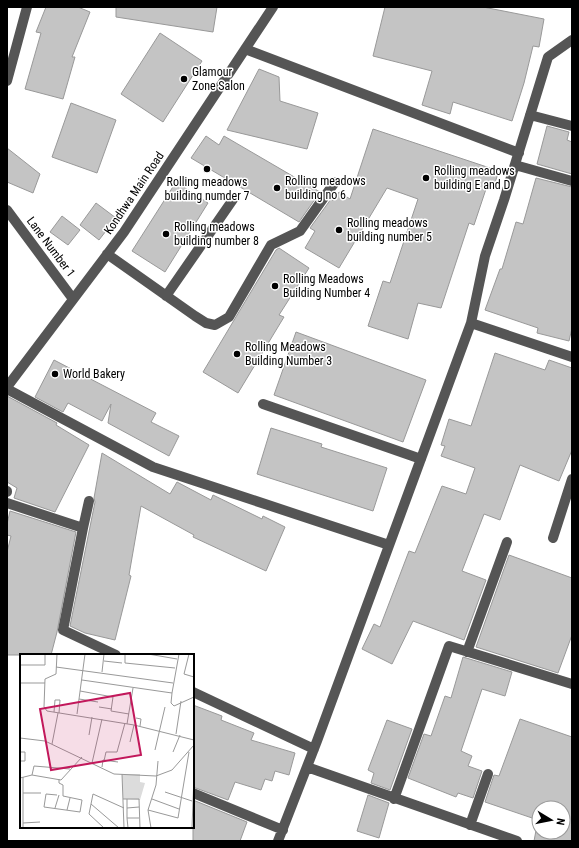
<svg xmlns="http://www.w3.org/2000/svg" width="579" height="848" font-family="'Roboto Condensed',sans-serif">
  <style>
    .building { fill: #c4c4c4; stroke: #999; fill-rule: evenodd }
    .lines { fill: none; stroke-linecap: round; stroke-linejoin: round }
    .minor { stroke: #555; stroke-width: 10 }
    .poi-dot { fill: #000; stroke: #fff; stroke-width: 1.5 }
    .labels { text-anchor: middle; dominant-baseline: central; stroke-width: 3; stroke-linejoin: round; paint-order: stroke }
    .poi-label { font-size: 12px; fill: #000; stroke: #fff; text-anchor: start }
    .street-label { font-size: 12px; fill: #000; stroke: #fff }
    .inset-road { fill: none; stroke: #999; stroke-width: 1 }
    .view { fill: #c2185b; fill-opacity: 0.15; stroke: #c2185b; stroke-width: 2 }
    .inset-edge { fill: none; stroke: #000; stroke-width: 2 }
  </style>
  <rect width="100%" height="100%" fill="#fff"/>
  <path class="building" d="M46,7H78L90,12L72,57H75L63,99L25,89L41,33L36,32Z
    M116,7H217L213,32L116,17Z
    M385,7H483L544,19L539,47L533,46L524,83L512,121L453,102L450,114L422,105L432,71L373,56Z
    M160,33L202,61L163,122L121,94Z
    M259,69L279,77L280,101L318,113L307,149L227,130Z
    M71,103L116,120L97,173L52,157Z
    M547,126L569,132L567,140L572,142V174L537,164Z
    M373,129L499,171L493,188L487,186L474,225L469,223L441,308L418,303L408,339L368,326L383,281L390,283L418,199L387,188L339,268L305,248L315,231L310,228L331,199L333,201L339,192L350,199Z
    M206,136L219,145L224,136L320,192L299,222L191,158Z
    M7,148L40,174L33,193L7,182Z
    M536,178L572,187V328L569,341L537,333L538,328L485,310L500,269H502L516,222L523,224Z
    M176,182L208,203L165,272L132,251Z
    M96,203L116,218L99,240L80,225Z
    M62,216L80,230L68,245L50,232Z
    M279,248L309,268L279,315L284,317L238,393L203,372L276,250Z
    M296,332L426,380L403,442L274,395Z
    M495,353L545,370L549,360L572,368V450L559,481L520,465L500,520L484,514L462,571L486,580L464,640L413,621L392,664L362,649L374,624L380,627L409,551L415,553L442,486L466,494L475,468L441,456L445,446L441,445L449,419L471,426Z
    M54,360L156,413L151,422L179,436L169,456L108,423L111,404L102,421L68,403L63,412L35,397Z
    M7,396L57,423L56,425L89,445L55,512L14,498L17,488L7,482Z
    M271,428L322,444L321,447L387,468L373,511L257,474Z
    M102,453L170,494L177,482L211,500L213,495L262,519L263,516L285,527L266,571L193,537L194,535L141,506L129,575L131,576L115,640L85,633L70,626L95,502L94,498Z
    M10,511L76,532L57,632L51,655H7V552L11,536L7,535V524Z
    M509,555L572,578V635L558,673L476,647Z
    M463,657L512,672L505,696L482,689L461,751L472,756L468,766L482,771L473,798L458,793L456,797L408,778L424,734L431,736L445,696L451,698Z
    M193,705L222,716L221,720L254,733L251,740L295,753L289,775L275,771L272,781L265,779L261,790L235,782L228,800L193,787Z
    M520,719L572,737V841H534L538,820L485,802L494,775L499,776ZM539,808H563V832H539Z
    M387,720L412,729L390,790L371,783L374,773L368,770Z
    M368,795L389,803L379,838L357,831Z
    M193,800L247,822L240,841H193Z"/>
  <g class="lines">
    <path class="minor" d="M245,49L519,153
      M7,81L27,7
      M530,115L572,126
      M515,165L572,181
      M7,210L73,299
      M107,254L195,316L206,323L215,325L229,317L271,245L300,231L335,182
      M166,296L234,198
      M471,323L572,357
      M7,387L124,232L273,7
      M7,389L153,467L389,545
      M263,404L421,459
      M7,491V492
      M7,503L83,528L63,630L116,655
      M83,528L89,501
      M553,538L572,479
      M467,652L507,542
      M193,692L314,749
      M307,767L517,841
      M193,793L283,830
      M394,799L449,646L572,684
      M470,825L488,774
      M278,841L317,741L471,323L485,256L504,200L548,57L572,40"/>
  </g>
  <g class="poi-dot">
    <circle cx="184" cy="79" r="4"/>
    <circle cx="207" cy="169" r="4"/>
    <circle cx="426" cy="178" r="4"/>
    <circle cx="277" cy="188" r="4"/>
    <circle cx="339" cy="230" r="4"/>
    <circle cx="166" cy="234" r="4"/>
    <circle cx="275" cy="286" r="4"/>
    <circle cx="237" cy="354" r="4"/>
    <circle cx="55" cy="374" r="4"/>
  </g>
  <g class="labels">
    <g class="poi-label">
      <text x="192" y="72">Glamour<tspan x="192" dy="14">Zone Salon</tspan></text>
      <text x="434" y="171">Rolling meadows<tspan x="434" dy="14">building E and D</tspan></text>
      <text x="285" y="181">Rolling meadows<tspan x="285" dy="14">building no 6</tspan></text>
      <text x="207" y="182" text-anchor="middle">Rolling meadows<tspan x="207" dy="14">building numder 7</tspan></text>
      <text x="347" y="223">Rolling meadows<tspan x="347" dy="14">building number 5</tspan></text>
      <text x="174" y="227">Rolling meadows<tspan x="174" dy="14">building number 8</tspan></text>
      <text x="283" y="279">Rolling Meadows<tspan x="283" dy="14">Building Number 4</tspan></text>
      <text x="245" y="347">Rolling Meadows<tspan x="245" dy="14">Building Number 3</tspan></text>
      <text x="63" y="374">World Bakery</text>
    </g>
    <g class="street-label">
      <text transform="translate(134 193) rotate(-56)">Kondhwa Main Road</text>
      <text transform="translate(51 247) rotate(53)">Lane Number 1</text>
    </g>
  </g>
  <g transform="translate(20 654)">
    <rect width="174" height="174" fill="#fff"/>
    <path d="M102,120H120V128L125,129L120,146L103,145Z" fill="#dcdcdc"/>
    <path class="inset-road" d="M37,0L36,20L25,25L24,53L27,57L114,71L174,86M105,0V9L155,14M128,0L157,5M169,0L164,20L174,23M84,7L102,9M0,11H25V0M36,13L153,29M82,18L84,0M62,26L152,39L151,49L154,52L174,43M0,29H25M60,37L93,43L91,57L109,60M152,39L159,0M59,45L78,48M79,53L92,55M34,58L35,46H40L39,59M57,60L65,0M116,64L121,65L120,72M107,70L113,34M156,80L161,47M69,81L72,63M0,84L25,87L94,120L136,122L152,116L174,91M110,88L114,71M32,90L38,59M135,96L145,53M0,98H5V107H0M153,98L160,81M84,107L86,98H97L105,69M72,109L82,65M82,113L83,106L98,108M102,120L104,174M12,121L14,112L50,115M3,123V174M0,124L12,121L41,126L62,103M145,138L172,147M3,139H21M37,141L26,140L24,153L60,158L62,146L43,142V131L39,129V125M103,145H119L120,174M107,145V164M132,145L159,155M71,150L99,174M35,154L39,141M107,154L119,153M47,156L50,144M128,156L158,164L169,98M3,169L20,168M84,174L69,160L73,140L104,154M108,174L107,164H119M131,174L128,156L136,131L138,107M172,174L174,121"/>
    <path class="view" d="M110,39L121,101L31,116L20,55Z"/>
    <rect width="174" height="174" class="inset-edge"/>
  </g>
  <rect width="579" height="848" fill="none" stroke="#000000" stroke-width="16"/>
  <g transform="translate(551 820) rotate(100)"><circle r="19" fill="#ffffff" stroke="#999999"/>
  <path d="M0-3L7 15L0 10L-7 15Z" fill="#000000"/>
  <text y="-6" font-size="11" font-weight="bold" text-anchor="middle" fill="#000000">N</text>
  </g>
</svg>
